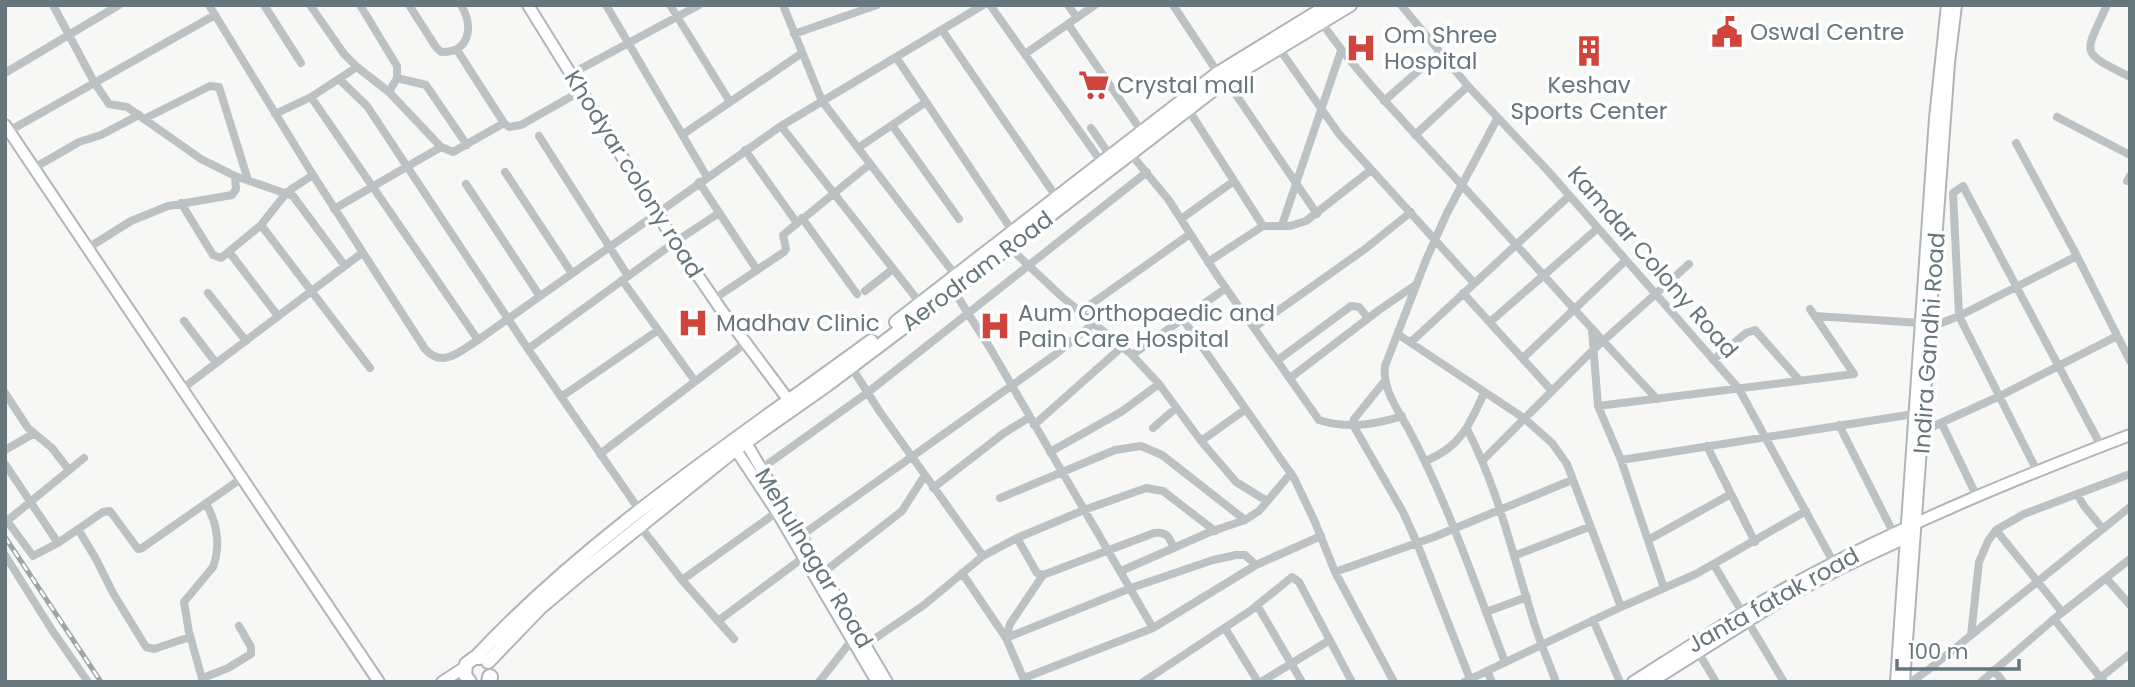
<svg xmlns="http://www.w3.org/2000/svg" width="2135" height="687" font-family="Poppins,sans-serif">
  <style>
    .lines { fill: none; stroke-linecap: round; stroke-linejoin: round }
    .secondary-casing { stroke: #afb6b9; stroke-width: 14 }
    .primary-casing { stroke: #b0b6b8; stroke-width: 16 }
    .highway-casing { stroke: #b0b6b7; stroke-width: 18 }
    .street { stroke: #bcc2c4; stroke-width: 8 }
    .secondary { stroke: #fff; stroke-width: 10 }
    .primary { stroke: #fff; stroke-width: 12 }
    .highway { stroke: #fff; stroke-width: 14 }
    .rail-casing { stroke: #9da6a8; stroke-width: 5 }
    .rail { stroke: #fff; stroke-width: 2.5; stroke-dasharray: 8; stroke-linecap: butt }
    .labels { text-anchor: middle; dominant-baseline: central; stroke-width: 7; stroke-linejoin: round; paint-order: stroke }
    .poi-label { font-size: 23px; fill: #65777c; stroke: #fff; text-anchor: start }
    .street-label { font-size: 23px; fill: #65777c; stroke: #fff }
  </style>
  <rect width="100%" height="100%" fill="#f7f7f5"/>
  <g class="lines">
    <defs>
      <path id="secondary" d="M528,5L675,242L722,311L793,406
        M5,125L379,682
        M742,436L887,682
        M732,444L777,512L877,682
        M442,682L465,667
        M1633,682C1693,644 1753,604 1816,572C1917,519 2023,476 2130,435
        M1651,682L1783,599L1841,568L1910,536
        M1896,682L1935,118L1947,5
        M1904,682L1949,63L1956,5"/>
      <path id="primary" d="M896,322L1218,73L1329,5
        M475,658C591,534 735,441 871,341
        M488,662L540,608L584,571L736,449L827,385L953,290L1226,80L1350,5
        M470,682L465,675L466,664L474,658H480"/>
      <path id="highway" d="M489,682L490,677"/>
    </defs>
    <use href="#secondary" class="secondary-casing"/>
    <use href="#primary" class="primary-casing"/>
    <use href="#highway" class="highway-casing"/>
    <path class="street" d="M53,5L94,82L109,104L127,107L201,159L235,176L293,196L345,266
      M209,5L313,175L425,349C443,369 460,351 478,340L781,126L983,5
      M264,5L301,63
      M310,5L344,54L357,67L389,92L441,147
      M360,5L397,66V78L389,92
      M409,5L436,47L441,52C470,53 474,26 461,5
      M606,5L707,177
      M670,5L730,102
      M783,5L822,101L956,276
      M990,5L1102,163
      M1068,5L1077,18
      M1173,5L1218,73
      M1401,5L1468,86L1548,171L1739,389L1836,567
      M2107,5C2084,56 2079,51 2130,77
      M1321,22C1362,80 1412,130 1460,183C1526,255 1590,328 1657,399
      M1068,24L1142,132
      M942,30L1057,198
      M794,34L877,5
      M1278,47L1339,134L1474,283
      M457,50L504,123L509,127L521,125L581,91
      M1025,54L1095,5
      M896,57L1013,232
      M5,73L119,5
      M571,74L699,5
      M397,78L426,85L467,145
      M339,79L367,106L528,349L640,511
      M1226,80L1317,214
      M311,97L478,340
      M1384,101L1440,52
      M1188,109L1263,226
      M275,114L311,97L357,67
      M2057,117L2130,155
      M144,119L210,86L219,87L248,180
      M1497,119L1447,213L1426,260L1385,366C1382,389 1398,410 1409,430C1448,503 1475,584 1505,662
      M892,125L959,219
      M781,126L920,303
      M1091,128L1111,157
      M9,131L215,15
      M682,135L802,53
      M1415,135L1468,86
      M539,136L628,276
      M2016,143L2077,256L2130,361
      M858,148L926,102
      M745,150L797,223
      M1130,153L1168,199L1218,277L1319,420C1346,429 1375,425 1402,416
      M34,168L79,142L101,135L139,115
      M505,172L571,272
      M2127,181L2130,176
      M699,182L757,270
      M466,184L539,295
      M181,203L213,255L221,258L261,225L287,192L313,175
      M334,209L441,147L453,152L504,123
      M802,218L857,294
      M1181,219L1234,181
      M261,225L370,368
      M1282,225L1341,51
      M1009,247L1061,296L1132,355L1159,384L1201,441L1236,482L1267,501
      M88,248L131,221L168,206L232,195L236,189L235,176
      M230,253L278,316
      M1208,262L1263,226H1290L1306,221L1371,170
      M622,280L695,381
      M952,288L990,348L1153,628
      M865,291L893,269
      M208,293L246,341
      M1463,293L1552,391
      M714,299L784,252L786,249L783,235L870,164
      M1080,312L1190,234
      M1815,316L1921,323
      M1182,318L1294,478L1315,522L1335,572L1394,682
      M184,321L216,363
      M1490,322L1598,228
      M1255,327L1365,249L1411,212
      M1931,327L1959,316L2077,256
      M1592,330L1598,406L1621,460L1664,588
      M1399,335L1525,419L1552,443L1567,464L1621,607
      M1411,342L1569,196
      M528,349L675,242L719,213
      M1132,355L1226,288
      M1523,358L1625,261
      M1278,360L1351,306L1359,307L1368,318
      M1713,360L1746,333L1755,330L1800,381
      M850,365L880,412L983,556
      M1290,378L1379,310L1414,286
      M1384,382L1354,419L1353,425L1403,512L1417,543L1470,679
      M182,389L362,253
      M5,393L28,428L52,448L69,470
      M561,397L657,331
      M1598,406L1854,374L1810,309
      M1942,424L1977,497
      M1034,425L1123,346
      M1839,425L1894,534
      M1153,428L1176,408
      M1467,429C1498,488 1512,553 1532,616C1538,638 1548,660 1556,682
      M1923,431L2000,396L2117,336
      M1201,441L1246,409
      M1707,446L1755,542
      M5,450L33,434
      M1050,452L1121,412L1159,384
      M600,454L747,342
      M1483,460L1593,350L1689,264
      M1621,460L1914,414
      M1426,461C1461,446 1469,426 1484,393
      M5,464L58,543
      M758,471L867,393L1147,172
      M2037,471L1959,316L1953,193L1963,186L2101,446
      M933,488L1004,433L1030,417
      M2077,494L2084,506L2103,529
      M1000,498L1115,450L1141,446L1162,455L1245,520
      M5,518L33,556L58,543L103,512L110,511L138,549L142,548L242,478
      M7,521L84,458
      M639,525L682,580L734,639
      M78,529L96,559L113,593L146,647L154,649L190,637
      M1996,530L2062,612
      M802,535L1056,354L1094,323
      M1017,538L1037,573L1043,575L1154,533C1167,531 1169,537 1174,548
      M1648,540L1731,494
      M5,555L52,630L88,682
      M1516,555L1589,527
      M1714,565L1784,682
      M1121,571L1210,532L1245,520L1259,511L1291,473
      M824,572L902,511L925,475
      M1335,572L1434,537L1572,480
      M962,573L1006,638L1025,682
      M2106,578L2130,605
      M682,580L777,512
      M1257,605L1302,682
      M1486,612L1527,597
      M2054,619L2104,682
      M1593,620L1620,682
      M718,621L804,557
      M1225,628L1258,682
      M1971,635L1979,562L1988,541L1996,530L2024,514L2130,474
      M1006,638L1131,588L1213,560L1236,555H1245L1256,565
      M1006,638L1010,624L1043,575
      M861,648L924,605L983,556L1017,538L1084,510L1146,488L1163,491L1215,531
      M1698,652L1716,682
      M1994,670L2003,682
      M1487,671L1492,682
      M203,678L228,668L251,654V647L239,626
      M1024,678L1153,628L1256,565L1321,536
      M203,682L189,632L184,602L213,567C221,546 217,522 206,504
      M819,682L852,640
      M1143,682L1250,611L1292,577L1299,582L1352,682
      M1261,682L1330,640
      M1464,682L1621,607L1696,574L1806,511
      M1911,682L1928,670L2130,507
      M1981,682L2054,619L2130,559
      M2095,682L2130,654"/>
    <use href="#secondary" class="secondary"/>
    <use href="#primary" class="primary"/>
    <use href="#highway" class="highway"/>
    <defs>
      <path id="rail" d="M5,537L101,682"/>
    </defs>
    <use href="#rail" class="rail-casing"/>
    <use href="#rail" class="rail"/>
  </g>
  <defs>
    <symbol id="civic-bare" viewBox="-9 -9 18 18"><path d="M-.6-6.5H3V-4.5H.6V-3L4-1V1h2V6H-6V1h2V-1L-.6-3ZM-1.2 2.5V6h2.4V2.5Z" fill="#d0443c" stroke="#fff" stroke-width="2.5" paint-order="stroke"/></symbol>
    <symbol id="hospital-bare" viewBox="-9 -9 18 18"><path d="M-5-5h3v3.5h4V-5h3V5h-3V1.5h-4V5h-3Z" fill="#d0443c" stroke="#fff" stroke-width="2.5" paint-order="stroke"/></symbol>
    <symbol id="building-bare" viewBox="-9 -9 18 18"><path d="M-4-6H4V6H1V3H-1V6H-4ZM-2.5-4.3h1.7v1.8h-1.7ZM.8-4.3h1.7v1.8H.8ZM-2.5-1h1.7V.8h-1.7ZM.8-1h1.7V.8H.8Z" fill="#d0443c" stroke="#fff" stroke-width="2.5" paint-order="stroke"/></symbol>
    <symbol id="supermarket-bare" viewBox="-9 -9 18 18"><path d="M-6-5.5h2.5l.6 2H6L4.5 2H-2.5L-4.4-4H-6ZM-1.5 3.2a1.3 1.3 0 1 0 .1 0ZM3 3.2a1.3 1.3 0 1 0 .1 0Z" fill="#d0443c" stroke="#fff" stroke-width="2.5" paint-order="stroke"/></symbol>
  </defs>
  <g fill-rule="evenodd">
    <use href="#civic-bare" x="1705" y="10" width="44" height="44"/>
    <use href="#hospital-bare" x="1339" y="26" width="44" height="44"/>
    <use href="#building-bare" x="1567" y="29" width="44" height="44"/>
    <use href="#supermarket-bare" x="1072" y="63" width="44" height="44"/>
    <use href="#hospital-bare" x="671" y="301" width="44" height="44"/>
    <use href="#hospital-bare" x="973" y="304" width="44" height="44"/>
  </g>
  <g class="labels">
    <g class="poi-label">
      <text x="1750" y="32">Oswal Centre</text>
      <text x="1384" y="35">Om Shree<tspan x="1384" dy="26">Hospital</tspan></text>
      <text x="1117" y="85">Crystal mall</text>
      <text x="1589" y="85" text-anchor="middle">Keshav<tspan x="1589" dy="26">Sports Center</tspan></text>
      <text x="1018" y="313">Aum Orthopaedic and<tspan x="1018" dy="26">Pain Care Hospital</tspan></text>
      <text x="716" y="323">Madhav Clinic</text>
    </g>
    <g class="street-label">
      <text transform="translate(634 174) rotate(58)">Khodyar colony road</text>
      <text transform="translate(1653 262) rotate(49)">Kamdar Colony Road</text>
      <text transform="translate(977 271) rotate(-37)">Aerodram Road</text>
      <text transform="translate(1929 343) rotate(-86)">Indira Gandhi Road</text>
      <text transform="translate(814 558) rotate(59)">Mehulnagar Road</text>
      <text transform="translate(1773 600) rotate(-29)">Janta fatak road</text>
    </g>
  </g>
  <rect width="2135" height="687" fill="none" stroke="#65777c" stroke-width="14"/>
  <path d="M1897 659v10h122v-10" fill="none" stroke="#65777c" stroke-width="3.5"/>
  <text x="1908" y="659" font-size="21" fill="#65777c" stroke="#ffffff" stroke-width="5" paint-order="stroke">100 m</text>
</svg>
